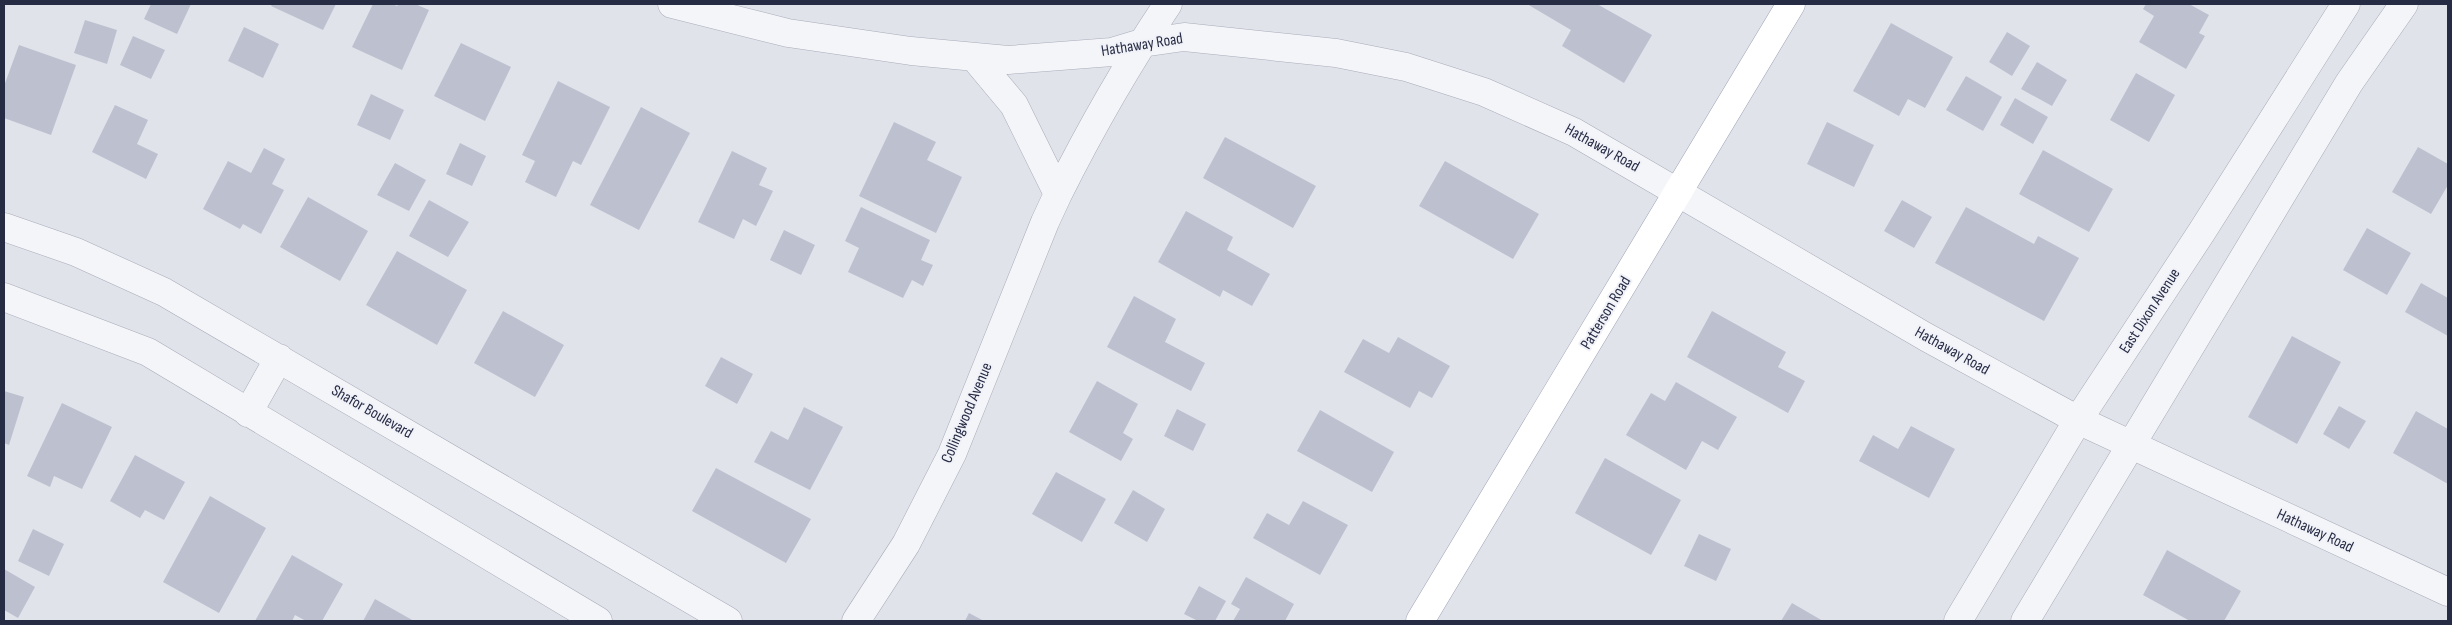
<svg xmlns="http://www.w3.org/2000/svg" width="2452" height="625" font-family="'Sofia Sans Condensed',sans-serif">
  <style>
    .building { fill: #bdc0cf }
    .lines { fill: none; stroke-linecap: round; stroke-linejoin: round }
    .minor-casing { stroke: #a9acb9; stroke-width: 29 }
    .major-casing { stroke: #9fa4b8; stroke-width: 29 }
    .minor { stroke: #f4f5f9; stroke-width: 28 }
    .major { stroke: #fff; stroke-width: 28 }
    .labels { text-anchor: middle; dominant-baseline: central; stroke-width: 4; stroke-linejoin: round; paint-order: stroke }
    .street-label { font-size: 16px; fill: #272c45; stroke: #f1f2f8 }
  </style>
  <rect width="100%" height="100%" fill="#e1e3eb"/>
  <path class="building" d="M151,4H191L177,34L144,19Z
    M272,4H336L323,30L271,6Z
    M373,4H392L397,6L399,4H415L429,10L402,70L352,47Z
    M1527,4H1597L1652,35L1624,83L1562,46L1571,30Z
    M2146,4H2189L2209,15L2199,33L2205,36L2186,69L2139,42L2154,16L2143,9Z
    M85,20L117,30L107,64L74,53Z
    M1891,23L1953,57L1925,108L1908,99L1899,116L1853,91Z
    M244,27L279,44L263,78L228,61Z
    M2007,32L2030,46L2012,76L1989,62Z
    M133,36L165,50L151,79L120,65Z
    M461,43L511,67L485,121L434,96Z
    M19,45L76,65L51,135L4,118V86Z
    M2037,62L2067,80L2052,106L2021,89Z
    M2136,73L2175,95L2149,142L2110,120Z
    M1966,76L2002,97L1983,131L1946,110Z
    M558,81L610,107L581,165L573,161L556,197L525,182L535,161L522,155Z
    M371,94L404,110L390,140L357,125Z
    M2015,98L2048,117L2033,144L2000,125Z
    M115,105L148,120L137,144L158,154L146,179L92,152Z
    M641,107L690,133L639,230L590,205Z
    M894,122L936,142L927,160L962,177L936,233L859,196Z
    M1827,122L1874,145L1854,187L1807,164Z
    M1225,137L1316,186L1293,228L1203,178Z
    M460,143L486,156L472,186L446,174Z
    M2418,147L2448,164V185L2431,214L2392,192Z
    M264,148L285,159L272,184L284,190L261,234L243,224L240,229L203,209L228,161L251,173Z
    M2043,150L2113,189L2089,232L2019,194Z
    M732,151L767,168L759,185L773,191L756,226L743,219L734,239L698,222Z
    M1445,161L1539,214L1513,259L1419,206Z
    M395,163L426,180L409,211L377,195Z
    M308,197L368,231L340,281L280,247Z
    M429,200L469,222L448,257L409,236Z
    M1902,200L1932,217L1914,248L1884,231Z
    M861,207L930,240L921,260L933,265L923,286L912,280L903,298L848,272L859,248L845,241Z
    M1966,207L2034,244L2038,236L2079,258L2044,321L1935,263Z
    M1186,211L1233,237L1227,250L1270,274L1252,306L1223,290L1220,297L1158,262Z
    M2367,228L2411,253L2387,295L2343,270Z
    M784,230L815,245L801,275L770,260Z
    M397,251L467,290L437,345L366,305Z
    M2421,283L2448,298V336L2405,312Z
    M1134,296L1176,319L1165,342L1205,363L1191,391L1107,347Z
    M503,311L564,345L535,397L474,363Z
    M1712,311L1786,352L1778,367L1805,381L1788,413L1687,357Z
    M2292,336L2341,362L2297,444L2248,417Z
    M1398,337L1450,366L1432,398L1419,391L1410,408L1344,372L1363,339L1389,353Z
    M721,357L753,374L737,404L705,386Z
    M1097,381L1138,404L1123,433L1133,439L1121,461L1069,432Z
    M1676,382L1737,417L1718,450L1702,441L1686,470L1626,435L1651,393L1665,401Z
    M4,391L24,397L9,445L4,443Z
    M62,403L112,427L82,489L54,476L50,487L27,476Z
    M2339,406L2366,421L2349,449L2323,434Z
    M804,407L843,427L810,490L754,462L771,431L788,440Z
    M1177,409L1206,424L1193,451L1164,436Z
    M1320,410L1394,452L1372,492L1297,451Z
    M2416,411L2448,429V484L2393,453Z
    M1911,426L1955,449L1929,498L1859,461L1873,435L1898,449Z
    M135,455L185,482L164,520L145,510L140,518L110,501Z
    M1605,458L1681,500L1651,555L1575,513Z
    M716,468L811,519L786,563L692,511Z
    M1056,472L1106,499L1082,542L1032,514Z
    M1133,490L1165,509L1147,542L1114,523Z
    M210,496L266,528L219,613L163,582Z
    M1303,501L1348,525L1320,575L1253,538L1267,513L1289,525Z
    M33,529L64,544L49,576L18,561Z
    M1699,534L1731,549L1716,581L1684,566Z
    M2167,550L2241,591L2224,621H2190L2143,595Z
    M292,555L343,584L322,621H306L295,615L292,621H255Z
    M4,569L35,587L18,618L4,610Z
    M1246,577L1294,604L1285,621H1233L1240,609L1231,604Z
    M1199,586L1226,601L1215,621H1198L1184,614Z
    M375,599L414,621H363Z
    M1792,603L1823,621H1781Z
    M969,613L984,621H965Z"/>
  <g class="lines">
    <defs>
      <path id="minor" d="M672,4L788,33L911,51L1008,60L1112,52L1142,43L1184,37L1336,53L1406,67L1484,92L1574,132L1926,337L2078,420L2448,592
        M1058,194C1091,128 1127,65 1168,4
        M4,227L76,252L164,292L728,621
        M4,297L148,352L598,621
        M248,413L279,358
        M856,621L906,544L952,454L1045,222L1058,194L1014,105L974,57
        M1958,621L2078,420L2201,233L2346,4
        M2025,621L2349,83L2404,4"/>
      <path id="major" d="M1420,621L1791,4"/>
    </defs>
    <use href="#minor" class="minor-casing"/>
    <use href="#major" class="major-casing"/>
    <use href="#minor" class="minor"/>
    <use href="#major" class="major"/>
  </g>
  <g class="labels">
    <g class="street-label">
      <text transform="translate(1142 45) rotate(-9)">Hathaway Road</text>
      <text transform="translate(1602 148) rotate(29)">Hathaway Road</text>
      <text transform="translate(2150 311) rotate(-57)">East Dixon Avenue</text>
      <text transform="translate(1606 313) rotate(-59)">Patterson Road</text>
      <text transform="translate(1952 351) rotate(29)">Hathaway Road</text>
      <text transform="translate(372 412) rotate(30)">Shafor Boulevard</text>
      <text transform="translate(967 413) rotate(-67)">Collingwood Avenue</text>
      <text transform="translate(2315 531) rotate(25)">Hathaway Road</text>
    </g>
  </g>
  <rect width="2452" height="625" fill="none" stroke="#272c45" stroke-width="10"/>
</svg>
